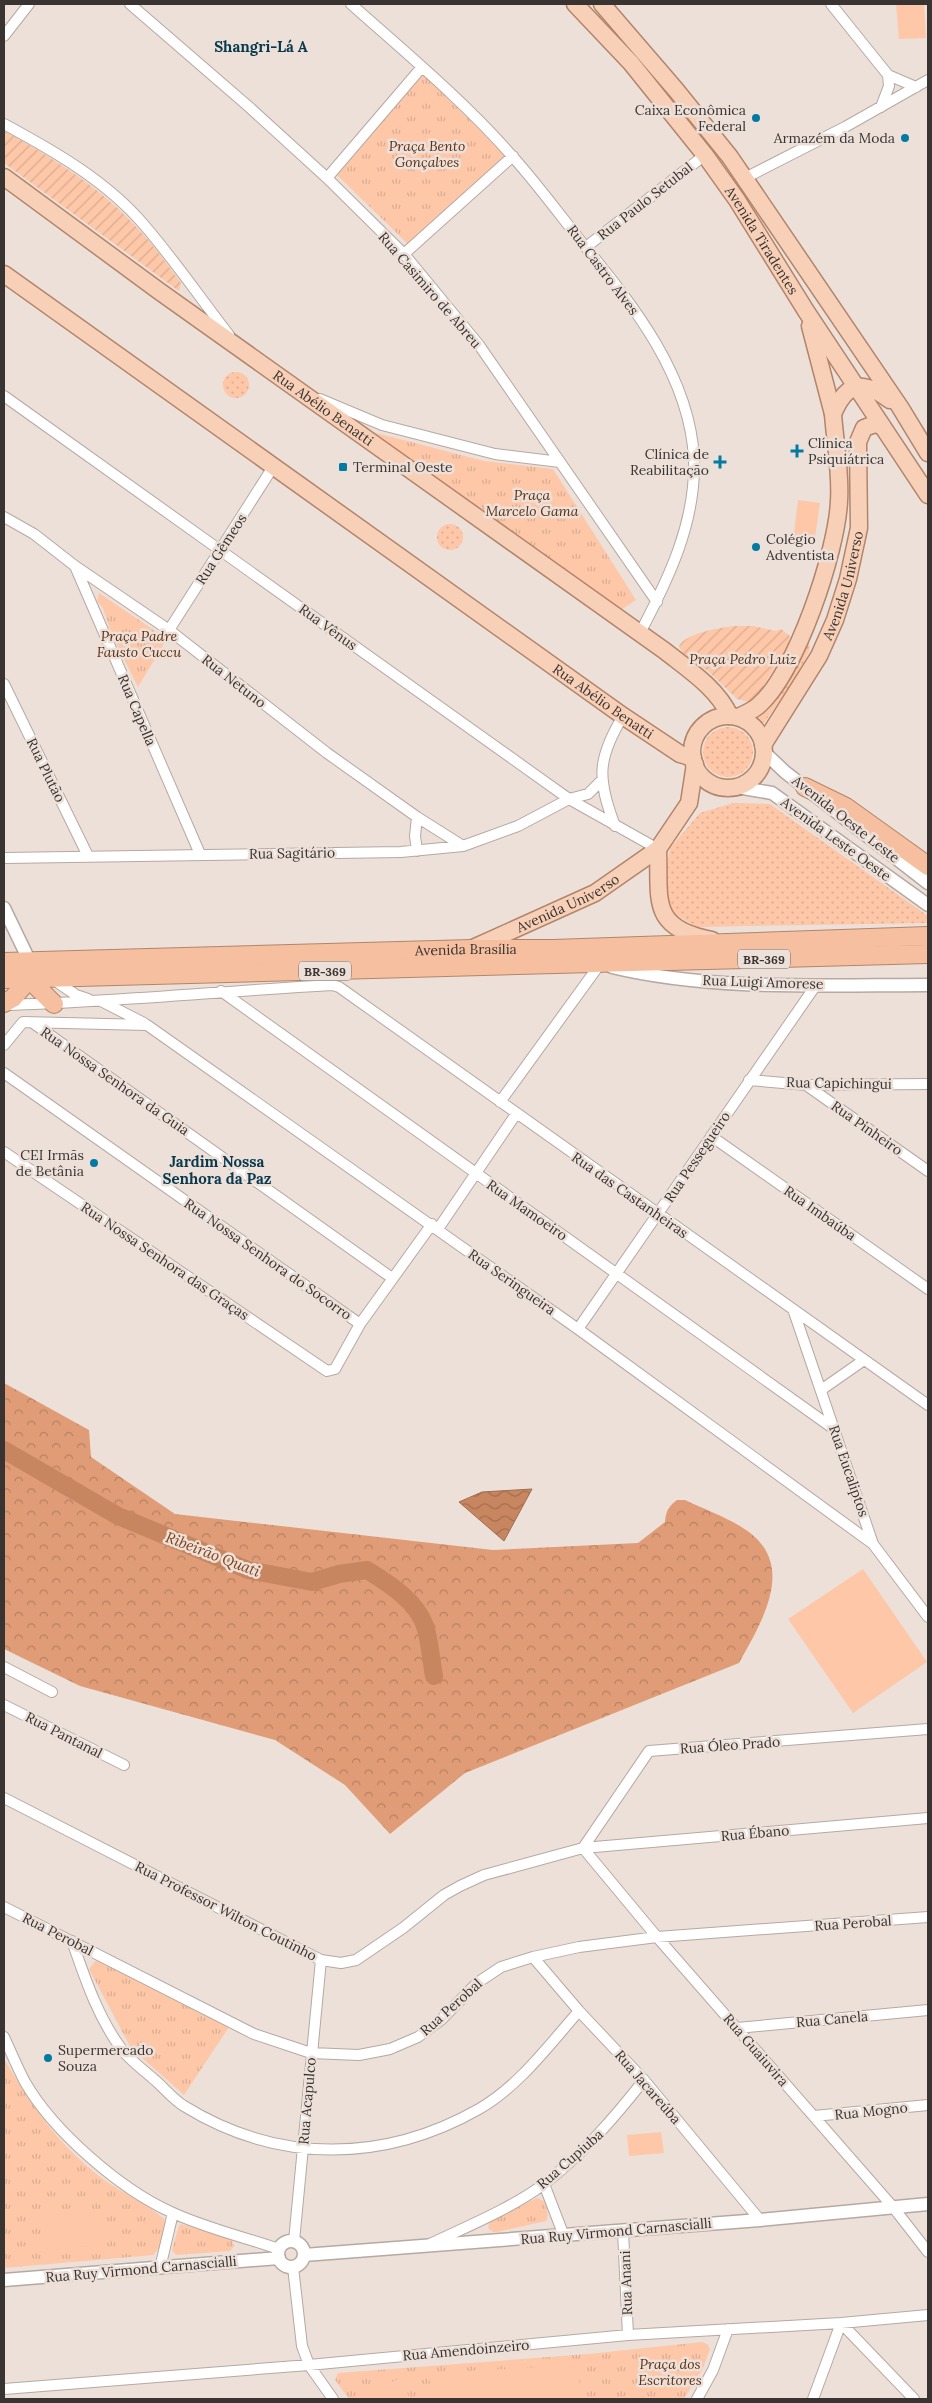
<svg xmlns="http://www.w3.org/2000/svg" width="932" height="2403" font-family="Lora,serif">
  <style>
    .grass { fill: url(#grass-dots) }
    .forest { fill: url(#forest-crowns) }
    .park { fill: url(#park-tufts) }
    .garden { fill: url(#garden-furrows) }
    .pitch { fill: #fdc7a8 }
    .water { fill: url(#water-waves); stroke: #9d6d52 }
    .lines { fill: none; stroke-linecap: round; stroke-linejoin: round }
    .river { stroke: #c88660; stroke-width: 18 }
    .minor-casing { stroke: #b5a9a2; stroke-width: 12 }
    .tertiary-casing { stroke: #b5a9a2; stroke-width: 15 }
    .primary-casing { stroke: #b2856a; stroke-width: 19 }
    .trunk-casing { stroke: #b2856a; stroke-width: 20 }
    .minor { stroke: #fff; stroke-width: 10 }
    .tertiary { stroke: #fff; stroke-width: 12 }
    .primary { stroke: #f8d0b8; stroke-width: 16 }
    .trunk { stroke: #f6c0a0; stroke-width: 18 }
    .poi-dot { fill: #037aa2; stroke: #ede0d9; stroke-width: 2 }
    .labels { text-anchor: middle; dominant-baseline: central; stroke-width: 5; stroke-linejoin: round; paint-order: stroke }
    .shield { fill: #ede0d9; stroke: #6f6863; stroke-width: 1 }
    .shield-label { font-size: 12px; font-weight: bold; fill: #393431 }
    .poi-label { font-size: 14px; fill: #393431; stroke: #ede0d9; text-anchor: end }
    .park-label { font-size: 14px; font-style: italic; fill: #5b2f13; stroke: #ede0d9 }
    .street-label { font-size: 14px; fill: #393431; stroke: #ede0d9 }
    .neighbourhood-label { font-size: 15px; font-weight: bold; fill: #08394d; stroke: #ede0d9 }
    .water-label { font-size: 15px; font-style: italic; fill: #804118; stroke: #ede0d9 }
  </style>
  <defs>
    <pattern id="grass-dots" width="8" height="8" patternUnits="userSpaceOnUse" patternTransform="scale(1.25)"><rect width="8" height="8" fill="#fdc7a8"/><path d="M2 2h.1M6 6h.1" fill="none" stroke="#daac91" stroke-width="1.8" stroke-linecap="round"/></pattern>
    <pattern id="forest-crowns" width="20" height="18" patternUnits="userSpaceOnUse" patternTransform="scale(1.25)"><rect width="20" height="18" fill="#e09c76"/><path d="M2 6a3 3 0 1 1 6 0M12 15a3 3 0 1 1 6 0" fill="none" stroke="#b78061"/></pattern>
    <pattern id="park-tufts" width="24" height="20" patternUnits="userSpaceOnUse" patternTransform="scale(1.25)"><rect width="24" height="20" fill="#fdc7a8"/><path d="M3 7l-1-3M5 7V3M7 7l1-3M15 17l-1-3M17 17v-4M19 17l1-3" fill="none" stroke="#daac91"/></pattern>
    <pattern id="garden-furrows" width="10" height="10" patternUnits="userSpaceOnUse" patternTransform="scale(1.25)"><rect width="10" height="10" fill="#fdc7a8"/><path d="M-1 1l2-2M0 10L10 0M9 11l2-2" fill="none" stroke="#daac91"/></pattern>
    <pattern id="water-waves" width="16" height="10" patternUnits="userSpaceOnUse" patternTransform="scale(1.25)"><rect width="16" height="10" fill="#c88660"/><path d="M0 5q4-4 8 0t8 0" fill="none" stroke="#a36e50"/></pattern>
  </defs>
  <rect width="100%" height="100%" fill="#ede0d9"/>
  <path class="grass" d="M223 385a13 13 0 1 1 26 0a13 13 0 1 1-26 0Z
    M437 537a13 13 0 1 1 26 0a13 13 0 1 1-26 0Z
    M807,637L810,647L809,652L794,680L764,723L757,716Z
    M703 752a25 25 0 1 1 50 0a25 25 0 1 1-50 0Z
    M733,803L770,804L928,916V923L697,927L674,914L664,885L670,848L700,813Z"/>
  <path class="forest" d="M4,1383L89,1430L91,1457L175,1514L493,1550L638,1543L665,1522C666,1511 668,1507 677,1500H685C704,1509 726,1517 743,1528C799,1563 762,1621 739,1663L465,1773L390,1834L345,1785L275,1740L80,1686L4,1649Z"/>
  <path class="park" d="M423,74L508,156L409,245L336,174Z
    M365,430L484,461L553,469L636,600L621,610Z
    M99,593L167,639L138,687L112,635L103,608L97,601Z
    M97,1959L229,2027L184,2095L131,2048L89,1969Z
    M4,2059C32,2106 58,2145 103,2179C122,2193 146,2203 164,2219C168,2231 162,2247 153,2255L4,2268Z
    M537,2198L544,2201C547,2208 549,2215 546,2221L497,2232H493L488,2228L490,2220Z
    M181,2224L232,2240L234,2246L230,2251L176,2255L172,2250L179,2226Z
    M702,2342L707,2344L710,2349L703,2368L684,2399H349L335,2380L338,2373L588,2354Z"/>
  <path class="garden" d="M4,131C54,158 103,189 141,232C156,248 168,266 181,283L179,291L4,163Z
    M733,626H753L776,631L781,629L790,636L787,648L757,696L748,702L737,699L708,671L682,652L679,646C686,633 719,628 733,626Z"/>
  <path class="pitch" d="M896,4H924L926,38L899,39Z
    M798,500L820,503L814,544L793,541Z
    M863,1569L927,1662L853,1713L788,1619Z
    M661,2132L664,2153L629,2156L627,2135Z
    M102,2213L105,2245L42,2249L39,2215Z
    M579,2365L580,2399H431L429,2373Z
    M401,2378L410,2399H365L362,2394Z"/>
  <path class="water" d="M532,1489L504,1541L459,1502L482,1492Z"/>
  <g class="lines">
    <path class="river" d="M4,1450L118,1516L248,1570L312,1582L339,1574L367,1570C389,1584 416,1600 425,1626C430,1641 431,1660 434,1676"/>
    <defs>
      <path id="minor" d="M130,4L248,106L327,178L404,254L479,345L657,602
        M351,4C406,53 464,101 513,157C538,185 560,215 583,244C633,305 690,376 694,459C696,522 669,578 640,633
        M831,4L888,75L916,87
        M4,36L29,4
        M881,107L889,86L888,75
        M4,124C54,151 107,181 145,226C175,261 201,299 229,335
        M327,178L422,67
        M745,178L845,127L928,80
        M586,247L705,155
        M404,254L513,156
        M4,396L569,799L658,849
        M320,399L382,425L495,454L560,462
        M4,517L34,534L75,566L169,630L327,753L417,817L463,846
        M75,566L200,854
        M169,630L273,467
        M4,684L88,856
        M417,817L415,836L417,851
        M615,826C597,779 597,759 623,716
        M4,858L401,852L463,846L518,826L569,799L588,794L602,780
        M51,978L76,995L88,999
        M221,991L834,1429
        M101,1001L144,1023
        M7,1005C116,1002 224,991 332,985L339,987L928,1405
        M33,1023L392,1278
        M4,1045L23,1022L147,1025L578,1329L873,1544
        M4,1073L360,1324
        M749,1080L806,1085L928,1084
        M806,1085L928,1171
        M500,1102L600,964
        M711,1136L928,1289
        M4,1152L327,1371L335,1369L360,1324L432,1224
        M438,1229L516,1114
        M794,1312L873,1544L928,1617
        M578,1329L816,985
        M821,1390L864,1360
        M4,1667L52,1692
        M4,1705L124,1765
        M4,1798L321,1960L341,1963L356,1960L403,1928L444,1895L460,1886L484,1875L583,1848L928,1818
        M583,1848L657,1937L893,2207L928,2252
        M583,1848L649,1751L928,1729
        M4,1907L254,2034L311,2053L359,2055L390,2049L418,2037L441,2020L477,1983L501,1967L533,1957L579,1947L657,1937L928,1917
        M72,1941C85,1978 97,2015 120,2047C129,2060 145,2071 156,2081C165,2089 174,2100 184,2106C278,2164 384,2163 479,2109C519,2086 549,2045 579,2011
        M533,1957L579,2011L644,2080L760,2220
        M737,2028L928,2010
        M4,2037C11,2052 17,2067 25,2082C53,2131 120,2189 171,2212C205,2228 244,2237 279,2249
        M814,2116L928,2105
        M544,2184L564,2236
        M623,2231L628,2335
        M294,2241L321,1960
        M430,2244C466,2227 512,2208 544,2184C583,2154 614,2118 644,2080
        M293,2267L302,2346L309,2365L333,2399
        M160,2268L173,2213
        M4,2389L309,2365L628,2335L841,2323L928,2315
        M697,2399L713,2370L728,2329
        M813,2399L841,2323L914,2399"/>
      <path id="tertiary" d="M765,753L785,772L928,883
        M737,787L772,793L928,905
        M4,908L30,962L29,969
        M612,967C711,991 827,985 928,985
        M278 2254a13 13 0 1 1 26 0a13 13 0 1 1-26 0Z
        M304,2255L760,2220L928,2204
        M4,2280L279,2258"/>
      <g id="primary">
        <path id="s1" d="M575,4L631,63L705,155L737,200L806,311L928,495"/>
        <path d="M602,4L676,90L730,157L900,407L928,453"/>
        <path id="s2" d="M4,177L159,291L665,651C689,670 717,688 730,716"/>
        <path id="s3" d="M4,274L623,716L680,754L693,758"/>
        <path d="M810,326L833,414"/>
        <circle cx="728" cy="752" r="36"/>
        <path d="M738,717C745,714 752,711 758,706C796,674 837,551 839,501C841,473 835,442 833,414C847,381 863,380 890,400"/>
        <path id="s4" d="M763,745L819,656L835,620L848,579L859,528L858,442L864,428L875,424L882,426"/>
        <path d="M658,849C660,900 649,928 712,940"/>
        <path id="s5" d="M473,948L595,893L658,849L689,803L695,764"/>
      </g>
      <g id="trunk">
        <path d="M805,787L846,807L928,866"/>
        <path id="s6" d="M4,962L472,949H553L928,936"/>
        <path d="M4,979L928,954"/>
        <path d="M29,979L54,1004"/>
        <path d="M4,1003L13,998L29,979"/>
      </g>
    </defs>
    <use href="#minor" class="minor-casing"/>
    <use href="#tertiary" class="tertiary-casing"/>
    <use href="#primary" class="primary-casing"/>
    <use href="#trunk" class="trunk-casing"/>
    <use href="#minor" class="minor"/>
    <use href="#tertiary" class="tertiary"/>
    <use href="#primary" class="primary"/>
    <use href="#trunk" class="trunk"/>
  </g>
  <g class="poi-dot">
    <circle cx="756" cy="118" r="5"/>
    <circle cx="905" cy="138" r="5"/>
    <path d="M794.5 443.5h5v5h5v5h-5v5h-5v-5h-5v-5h5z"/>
    <path d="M717.5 454.5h5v5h5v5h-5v5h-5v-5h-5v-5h5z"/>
    <rect x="338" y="462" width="10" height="10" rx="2.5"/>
    <circle cx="756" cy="547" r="5"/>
    <circle cx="94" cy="1163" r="5"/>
    <circle cx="48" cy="2058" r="5"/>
  </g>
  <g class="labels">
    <g class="shield">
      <rect x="738" y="949.5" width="52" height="19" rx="4"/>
      <rect x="299" y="961.5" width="52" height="19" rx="4"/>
    </g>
    <g class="shield-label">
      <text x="764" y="959">BR-369</text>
      <text x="325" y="971">BR-369</text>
    </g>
    <g class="poi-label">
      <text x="746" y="110">Caixa Econômica<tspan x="746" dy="16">Federal</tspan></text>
      <text x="895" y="138">Armazém da Moda</text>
      <text x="808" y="443" text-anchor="start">Clínica<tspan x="808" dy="16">Psiquiátrica</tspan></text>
      <text x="709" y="454">Clínica de<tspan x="709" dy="16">Reabilitação</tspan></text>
      <text x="353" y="467" text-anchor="start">Terminal Oeste</text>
      <text x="766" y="539" text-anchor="start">Colégio<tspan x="766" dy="16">Adventista</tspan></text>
      <text x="84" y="1155">CEI Irmãs<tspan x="84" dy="16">de Betânia</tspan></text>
      <text x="58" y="2050" text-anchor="start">Supermercado<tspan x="58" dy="16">Souza</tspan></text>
    </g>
    <g class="park-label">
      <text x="427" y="146">Praça Bento<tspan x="427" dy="16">Gonçalves</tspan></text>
      <text x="532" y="495">Praça<tspan x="532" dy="16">Marcelo Gama</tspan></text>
      <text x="139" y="636">Praça Padre<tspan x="139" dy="16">Fausto Cuccu</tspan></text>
      <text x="743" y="659">Praça Pedro Luiz</text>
      <text x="670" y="2364">Praça dos<tspan x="670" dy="16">Escritores</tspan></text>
    </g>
    <g class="street-label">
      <text transform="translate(645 201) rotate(-38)">Rua Paulo Setubal</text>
      <text stroke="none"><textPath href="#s1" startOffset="302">Avenida Tiradentes</textPath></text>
      <text transform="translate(603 270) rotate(53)">Rua Castro Alves</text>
      <text transform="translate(430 290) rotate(49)">Rua Casimiro de Abreu</text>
      <text stroke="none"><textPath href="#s2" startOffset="394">Rua Abélio Benatti</textPath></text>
      <text transform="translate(221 549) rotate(-57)">Rua Gêmeos</text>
      <text stroke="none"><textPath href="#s4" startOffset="180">Avenida Universo</textPath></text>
      <text transform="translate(328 627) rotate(36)">Rua Vênus</text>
      <text transform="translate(234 681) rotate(38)">Rua Netuno</text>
      <text stroke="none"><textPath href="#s3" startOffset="736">Rua Abélio Benatti</textPath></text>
      <text transform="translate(137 710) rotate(67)">Rua Capella</text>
      <text transform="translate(46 770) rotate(64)">Rua Plutão</text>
      <text transform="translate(846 819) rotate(38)">Avenida Oeste Leste</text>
      <text transform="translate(836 839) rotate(36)">Avenida Leste Oeste</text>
      <text transform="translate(292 853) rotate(-1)">Rua Sagitário</text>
      <text stroke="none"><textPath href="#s5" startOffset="105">Avenida Universo</textPath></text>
      <text stroke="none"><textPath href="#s6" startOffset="462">Avenida Brasília</textPath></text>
      <text transform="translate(763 982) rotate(2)">Rua Luigi Amorese</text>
      <text transform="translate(115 1081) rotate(35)">Rua Nossa Senhora da Guia</text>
      <text transform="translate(839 1083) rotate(1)">Rua Capichingui</text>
      <text transform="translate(867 1128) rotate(35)">Rua Pinheiro</text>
      <text transform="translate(697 1157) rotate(-56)">Rua Pessegueiro</text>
      <text transform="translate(630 1195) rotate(35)">Rua das Castanheiras</text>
      <text transform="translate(527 1210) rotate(35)">Rua Mamoeiro</text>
      <text transform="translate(820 1213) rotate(35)">Rua Imbaúba</text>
      <text transform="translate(268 1259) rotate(35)">Rua Nossa Senhora do Socorro</text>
      <text transform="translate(165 1261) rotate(34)">Rua Nossa Senhora das Graças</text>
      <text transform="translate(512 1282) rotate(35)">Rua Seringueira</text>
      <text transform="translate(849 1471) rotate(71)">Rua Eucaliptos</text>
      <text transform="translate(64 1735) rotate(27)">Rua Pantanal</text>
      <text transform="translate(730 1745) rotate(-4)">Rua Óleo Prado</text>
      <text transform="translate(755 1833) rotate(-5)">Rua Ébano</text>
      <text transform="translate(226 1911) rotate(27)">Rua Professor Wilton Coutinho</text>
      <text transform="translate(853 1923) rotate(-4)">Rua Perobal</text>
      <text transform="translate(58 1934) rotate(27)">Rua Perobal</text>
      <text transform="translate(451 2007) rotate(-42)">Rua Perobal</text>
      <text transform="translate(832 2019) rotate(-5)">Rua Canela</text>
      <text transform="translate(756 2050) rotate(49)">Rua Guaiuvira</text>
      <text transform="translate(648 2087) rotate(49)">Rua Jacareúba</text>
      <text transform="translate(307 2101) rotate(-85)">Rua Acapulco</text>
      <text transform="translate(871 2111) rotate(-6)">Rua Mogno</text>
      <text transform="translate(570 2159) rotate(-41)">Rua Cupiuba</text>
      <text transform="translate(616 2231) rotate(-5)">Rua Ruy Virmond Carnascialli</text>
      <text transform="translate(141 2269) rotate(-5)">Rua Ruy Virmond Carnascialli</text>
      <text transform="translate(626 2283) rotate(-92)">Rua Anani</text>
      <text transform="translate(466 2350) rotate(-5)">Rua Amendoinzeiro</text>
    </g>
    <g class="neighbourhood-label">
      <text x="261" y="46">Shangri-Lá A</text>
      <text x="217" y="1161">Jardim Nossa<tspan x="217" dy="17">Senhora da Paz</tspan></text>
    </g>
    <g class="water-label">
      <text transform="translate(213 1554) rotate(21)">Ribeirão Quati</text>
    </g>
  </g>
  <rect width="932" height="2403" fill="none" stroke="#393431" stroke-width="10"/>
</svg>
